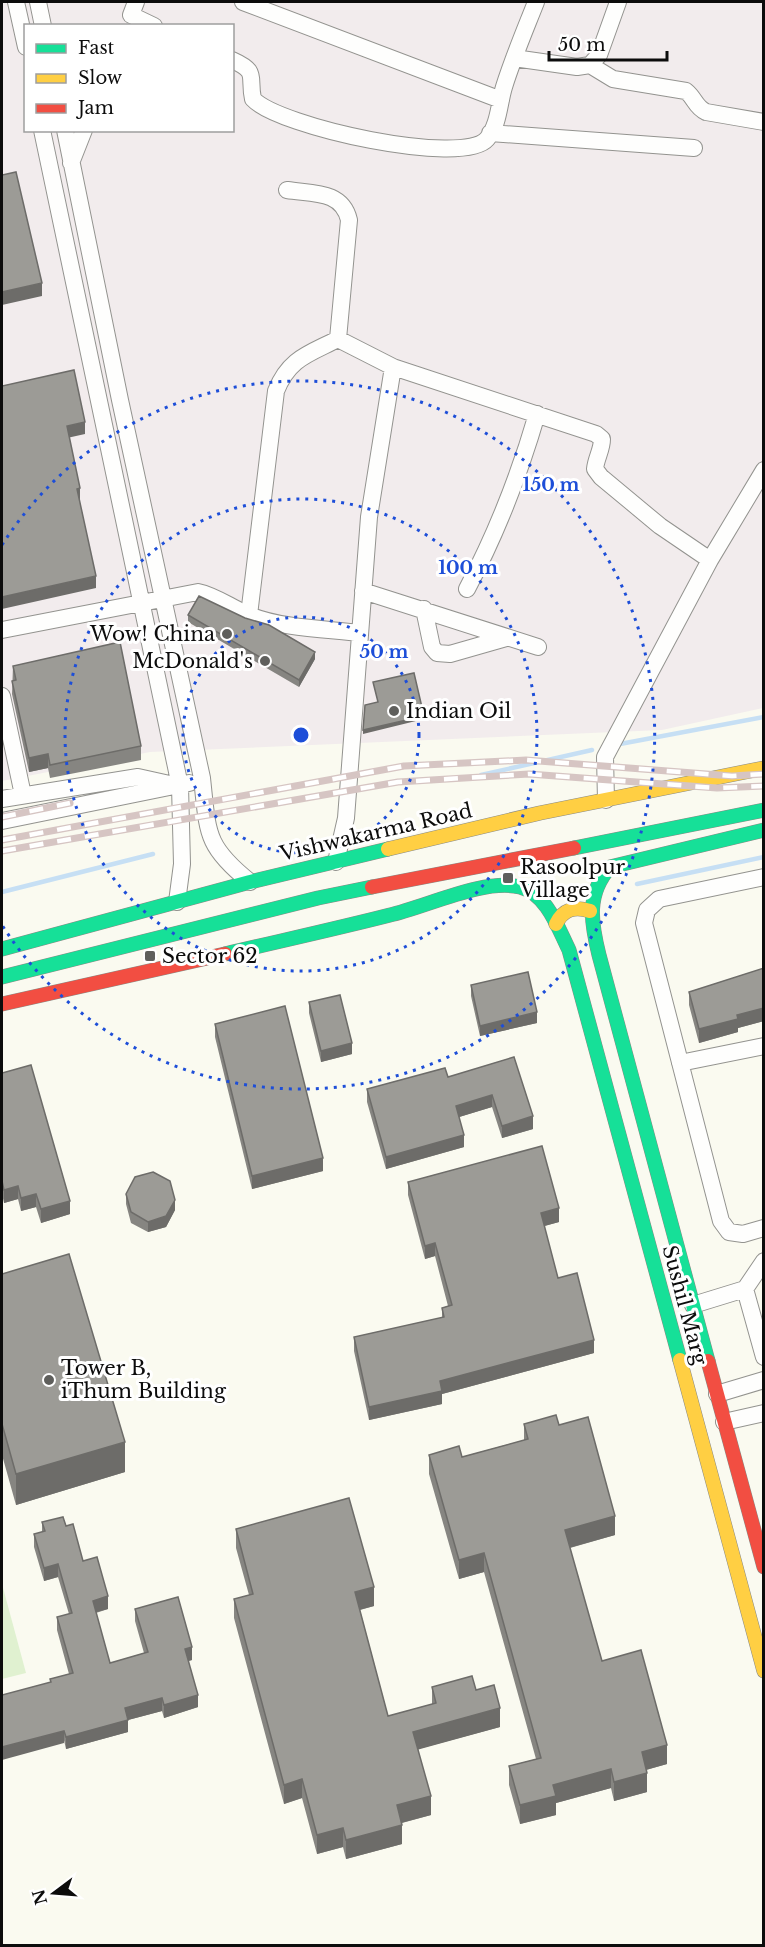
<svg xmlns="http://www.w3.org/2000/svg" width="765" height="1947" font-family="'Libre Baskerville',serif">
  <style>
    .industrial { fill: #f2eced; fill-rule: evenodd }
    .green { fill: #e0f1d0 }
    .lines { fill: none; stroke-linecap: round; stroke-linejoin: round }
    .stream { stroke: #c6dff4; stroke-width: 4.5 }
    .street-casing { stroke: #93938f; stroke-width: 18 }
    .fast-casing { stroke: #8a8a85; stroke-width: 15 }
    .slow-casing { stroke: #8a8a85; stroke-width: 15 }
    .jam-casing { stroke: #8a8a85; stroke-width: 15 }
    .street { stroke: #fefefd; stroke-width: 16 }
    .fast { stroke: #16e098; stroke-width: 14 }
    .slow { stroke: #ffcf43; stroke-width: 14 }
    .jam { stroke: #f24e42; stroke-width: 14 }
    .rail-casing { stroke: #d6c5c3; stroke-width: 7 }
    .rail { stroke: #fff; stroke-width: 4.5; stroke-dasharray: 14; stroke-linecap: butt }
    .wall { fill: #868581 }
    .shaded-wall { fill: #6d6c69 }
    .building { fill: #9c9b96; stroke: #6d6c69; stroke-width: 1.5 }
    .ring { fill: none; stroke: #1d4ed8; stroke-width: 3; stroke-dasharray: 3 6 }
    .poi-dot { fill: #5f5f5c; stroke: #fff; stroke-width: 2 }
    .labels { text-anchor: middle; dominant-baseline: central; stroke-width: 6; stroke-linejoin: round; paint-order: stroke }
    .poi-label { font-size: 20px; fill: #0c0c0c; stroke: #fff; text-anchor: start }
    .street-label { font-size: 20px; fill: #0c0c0c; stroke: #fff }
    .centre { fill: #1d4ed8; stroke: #fff; stroke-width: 3 }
    .ring-label { font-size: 18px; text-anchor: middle; font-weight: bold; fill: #1d4ed8; stroke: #fff; stroke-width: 6; stroke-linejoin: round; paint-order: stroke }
  </style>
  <rect width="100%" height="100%" fill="#fafaf0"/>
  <path class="industrial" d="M2,2H763V708L662,730L150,752L2,781ZM26,26H232V130H26Z"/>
  <path class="green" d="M2,1584L26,1673L2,1679Z"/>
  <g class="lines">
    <path class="stream" d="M620,744L764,717
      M481,775L592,750
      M637,884L764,857
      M2,892L153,854"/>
    <defs>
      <path id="street" d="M16,2L26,47
        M38,2L43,26
        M136,2L131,15L154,26
        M243,2L501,100
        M514,58L577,67L590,65L599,55L618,2
        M232,60C259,72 248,76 253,99C279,127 463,167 487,139C499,125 499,103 504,87C513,58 525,30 536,2
        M590,65L613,79L686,91C695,98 695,107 706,112L764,122
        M42,130L180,786L182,864L177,902
        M65,130L120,400L202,778C208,833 205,846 250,882
        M490,133L694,148
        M71,163L84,130
        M287,190C312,194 342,190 349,220L338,339L393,367L369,517L346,818L336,862
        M393,367L596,434L602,439C602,450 596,458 595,469L601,477L660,526L710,560
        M467,589C497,532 519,476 537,414
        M363,591L538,647
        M424,609L432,647L437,653L450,654L506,638
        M249,615L276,391C289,358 309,354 338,339
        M2,630L198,592C217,596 231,608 249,615C280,628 326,629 360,633
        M2,696L23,795
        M2,799L138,777L174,785
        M606,800L605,757L710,560L764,470
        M2,821L189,783
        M764,877L659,899L647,910L644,923L721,1221L729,1232L743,1234L764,1228
        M680,1063L764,1046
        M745,1289L764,1357
        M693,1305L745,1289L764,1261
        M717,1394L764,1380
        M724,1422L764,1413"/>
      <path id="fast" d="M574,848L764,810
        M2,949L250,882L388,849
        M225,954C280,941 335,929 390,915C426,907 484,878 520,887C547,894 558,928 569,950L680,1360
        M2,977L318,898L372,887
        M708,1361L599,955C591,923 586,894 610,867L764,830"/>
      <path id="slow" d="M388,849L540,813L764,768
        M556,924C563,909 575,906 590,911
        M680,1360L764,1671"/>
      <path id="jam" d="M372,887L574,848
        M2,1004L225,954
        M708,1361L764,1567"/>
    </defs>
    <use href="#street" class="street-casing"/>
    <use href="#fast" class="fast-casing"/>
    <use href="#slow" class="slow-casing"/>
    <use href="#jam" class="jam-casing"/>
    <use href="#street" class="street"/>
    <use href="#fast" class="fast"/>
    <use href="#slow" class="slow"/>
    <use href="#jam" class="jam"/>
    <defs>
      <path id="rail" d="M2,817L70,803
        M2,840L404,766L526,760L732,776L764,774
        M2,851L398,782L529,774L717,788L764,786"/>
    </defs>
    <use href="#rail" class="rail-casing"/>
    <use href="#rail" class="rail"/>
  </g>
  <path class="wall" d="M188,615L315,659L299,687L188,622Z
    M13,666L141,746V760L50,778L48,768L29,772L12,694Z
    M764,968V1021L738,1028V1032L699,1043L689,1005V992Z
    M471,985L537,1023L480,1036L471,996Z
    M309,1002L352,1054L321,1062L309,1013Z
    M215,1024L323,1171L252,1189L215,1037Z
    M514,1057L533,1129L502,1138L492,1107L459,1117L464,1147L386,1169L367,1102V1089L448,1077Z
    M2,1073L70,1214L41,1223L36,1207L21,1211L18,1199L4,1203L2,1194Z
    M408,1182L559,1222L544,1226L558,1278L594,1353L442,1394V1404L369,1420L354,1351V1337L442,1318V1308L448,1306L435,1256L425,1259L408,1195Z
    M126,1194L175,1210L166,1227L148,1232L131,1223L126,1204Z
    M2,1274L125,1472L16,1505L2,1455Z
    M524,1424L559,1425L615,1535L570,1548L602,1661L667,1764L646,1770L647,1792L614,1801L611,1788L556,1803V1815L520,1824L509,1785V1766L536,1759L484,1572L459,1579L429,1474V1455L462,1457L524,1440Z
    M42,1522L66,1526L108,1609L96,1613L110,1663L144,1653L135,1621V1609L192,1660L188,1661L198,1707L164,1718L162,1711L128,1720V1732L66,1749L50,1679L69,1674L57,1630V1617L69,1614L58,1577L44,1581L34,1547V1534L42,1532Z
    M236,1529L374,1606L360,1610L388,1716L432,1704V1687L476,1690L500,1727L418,1749L431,1815L402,1823V1844L346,1859L343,1847L317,1854L302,1798L284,1804L234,1618V1599L249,1595L236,1548Z"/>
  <path class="shaded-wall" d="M42,283V296L2,305V292Z
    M85,422V434L67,438V426Z
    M80,488V501L77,502V489Z
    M96,576V588L2,609V597Z
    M315,652V659L299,687V680Z
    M424,716V719L363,734V730Z
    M48,754V768L29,772V758Z
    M764,1008V1021L738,1028V1032L699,1043V1029L737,1015Z
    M537,1012V1023L480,1036V1026Z
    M352,1043V1054L321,1062V1051Z
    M492,1095V1107L456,1118V1106Z
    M533,1116V1129L502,1138V1126Z
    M464,1135V1147L386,1169V1157Z
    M323,1158V1171L252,1189V1176Z
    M18,1186V1199L4,1203V1190Z
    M36,1194V1207L21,1211V1198Z
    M175,1200V1210L166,1227L148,1232V1222Z
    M70,1201V1214L41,1223V1209Z
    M559,1208V1222L541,1227V1213Z
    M435,1243V1256L425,1259V1246Z
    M594,1340V1353L442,1394V1404L369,1420V1407L440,1381Z
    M125,1442V1472L16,1505V1474Z
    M615,1516V1535L565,1549V1530Z
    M484,1553V1572L459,1579V1560Z
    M58,1564V1577L44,1581V1568Z
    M374,1587V1606L355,1611V1592Z
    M108,1596V1609L93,1613V1601Z
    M192,1647V1660L185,1662V1649Z
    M198,1695V1707L164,1718V1705Z
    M162,1698V1711L128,1720V1732L66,1749V1737L125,1708Z
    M500,1708V1727L413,1751V1732Z
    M64,1731V1743L2,1760V1747Z
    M667,1745V1764L642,1771V1752Z
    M611,1769V1788L556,1803V1815L520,1824V1805L553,1785Z
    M647,1773V1792L614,1801V1782Z
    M302,1779V1798L284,1804V1785Z
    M431,1796V1815L397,1824V1805Z
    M402,1825V1844L346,1859V1840Z
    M343,1828V1847L317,1854V1835Z"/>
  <path class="building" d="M16,172L42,283L2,292V175Z
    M74,370L85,422L67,426L80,488L77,489L96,576L2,597V386Z
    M199,596L245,618L269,625L315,652L299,680L188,615Z
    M120,642L141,746L50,765L48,754L29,758L12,681L16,680L13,666Z
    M414,673L424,716L363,730L365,705L378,702L373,682Z
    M764,968V1008L737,1015L738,1019L699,1029L689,992Z
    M528,972L537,1012L480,1026L471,985Z
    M340,995L352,1043L321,1051L309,1002Z
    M285,1006L323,1158L252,1176L215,1024Z
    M514,1057L533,1116L502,1126L492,1095L456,1106L464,1135L386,1157L367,1089L445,1068L448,1077Z
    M31,1065L70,1201L41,1209L36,1194L21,1198L18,1186L4,1190L2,1181V1073Z
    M542,1146L559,1208L541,1213L558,1278L577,1273L594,1340L440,1381L442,1391L369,1407L354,1337L444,1317L442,1308L452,1305L435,1243L425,1246L408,1182Z
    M153,1172L170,1181L175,1200L166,1216L148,1222L131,1212L126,1194L135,1177Z
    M69,1254L125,1442L16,1474L2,1424V1274Z
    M556,1415L559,1425L588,1417L615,1516L565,1530L602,1661L641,1650L667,1745L642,1752L647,1773L614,1782L611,1769L553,1785L556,1796L520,1805L509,1766L541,1758L484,1553L459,1560L429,1455L459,1446L462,1457L528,1439L524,1424Z
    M349,1498L374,1587L355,1592L388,1716L436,1703L432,1687L472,1676L476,1690L494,1685L500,1708L413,1732L431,1796L397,1805L402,1825L346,1840L343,1828L317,1835L302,1779L284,1785L234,1599L253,1594L236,1529Z
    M63,1517L66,1526L73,1524L83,1561L97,1557L108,1596L93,1601L110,1663L148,1652L135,1609L178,1597L192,1647L185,1649L198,1695L164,1705L162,1698L125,1708L128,1720L66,1737L64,1731L2,1747V1695L51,1682L50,1679L73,1673L57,1617L72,1613L58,1564L44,1568L34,1534L45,1531L42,1522Z"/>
  <g class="ring">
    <circle cx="301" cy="735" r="118"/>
    <circle cx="301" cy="735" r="236"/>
    <path d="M2 545A354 354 0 1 1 2 925"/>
  </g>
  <g class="poi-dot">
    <circle cx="227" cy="634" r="6"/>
    <circle cx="265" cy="661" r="6"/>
    <circle cx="394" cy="711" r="6"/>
    <rect x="502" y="872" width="12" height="12" rx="3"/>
    <rect x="144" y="950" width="12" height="12" rx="3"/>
    <circle cx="49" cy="1380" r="6"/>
  </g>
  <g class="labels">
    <g class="poi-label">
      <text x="215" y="634" text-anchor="end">Wow! China</text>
      <text x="253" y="661" text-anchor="end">McDonald's</text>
      <text x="406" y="711">Indian Oil</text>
      <text x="520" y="867">Rasoolpur<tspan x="520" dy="23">Village</tspan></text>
      <text x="162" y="956">Sector 62</text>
      <text x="61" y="1368">Tower B,<tspan x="61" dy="23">iThum Building</tspan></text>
    </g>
    <g class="street-label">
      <text transform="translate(376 832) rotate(-13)">Vishwakarma Road</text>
      <text transform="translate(685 1305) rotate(75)">Sushil Marg</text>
    </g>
  </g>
  <circle cx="301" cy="735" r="9" class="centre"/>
  <g class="ring-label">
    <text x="551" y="491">150 m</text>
    <text x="468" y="574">100 m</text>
    <text x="384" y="658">50 m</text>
  </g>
  <rect width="765" height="1947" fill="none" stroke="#0c0c0c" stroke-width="6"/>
  <rect x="24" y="24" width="210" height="108" fill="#ffffff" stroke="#9e9e9e" stroke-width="1.5"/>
  <rect x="36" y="44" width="30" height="9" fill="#16e098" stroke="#9e9e9e" stroke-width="1.5"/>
  <text x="78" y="54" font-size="18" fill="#0c0c0c">Fast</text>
  <rect x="36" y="74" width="30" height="9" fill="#ffcf43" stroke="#9e9e9e" stroke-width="1.5"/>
  <text x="78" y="84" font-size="18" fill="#0c0c0c">Slow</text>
  <rect x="36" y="104" width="30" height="9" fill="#f24e42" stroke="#9e9e9e" stroke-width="1.5"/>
  <text x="78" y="114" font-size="18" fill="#0c0c0c">Jam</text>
  <g transform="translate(54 1893) rotate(254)" stroke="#ffffff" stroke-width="4.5" paint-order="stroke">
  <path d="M0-4.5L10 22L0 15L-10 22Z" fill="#0c0c0c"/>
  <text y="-9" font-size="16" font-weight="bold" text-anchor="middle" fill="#0c0c0c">N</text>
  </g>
  <path d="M549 51v9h118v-9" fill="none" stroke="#0c0c0c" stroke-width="3"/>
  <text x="558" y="51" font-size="18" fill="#0c0c0c" stroke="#ffffff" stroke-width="4.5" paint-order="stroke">50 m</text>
</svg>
